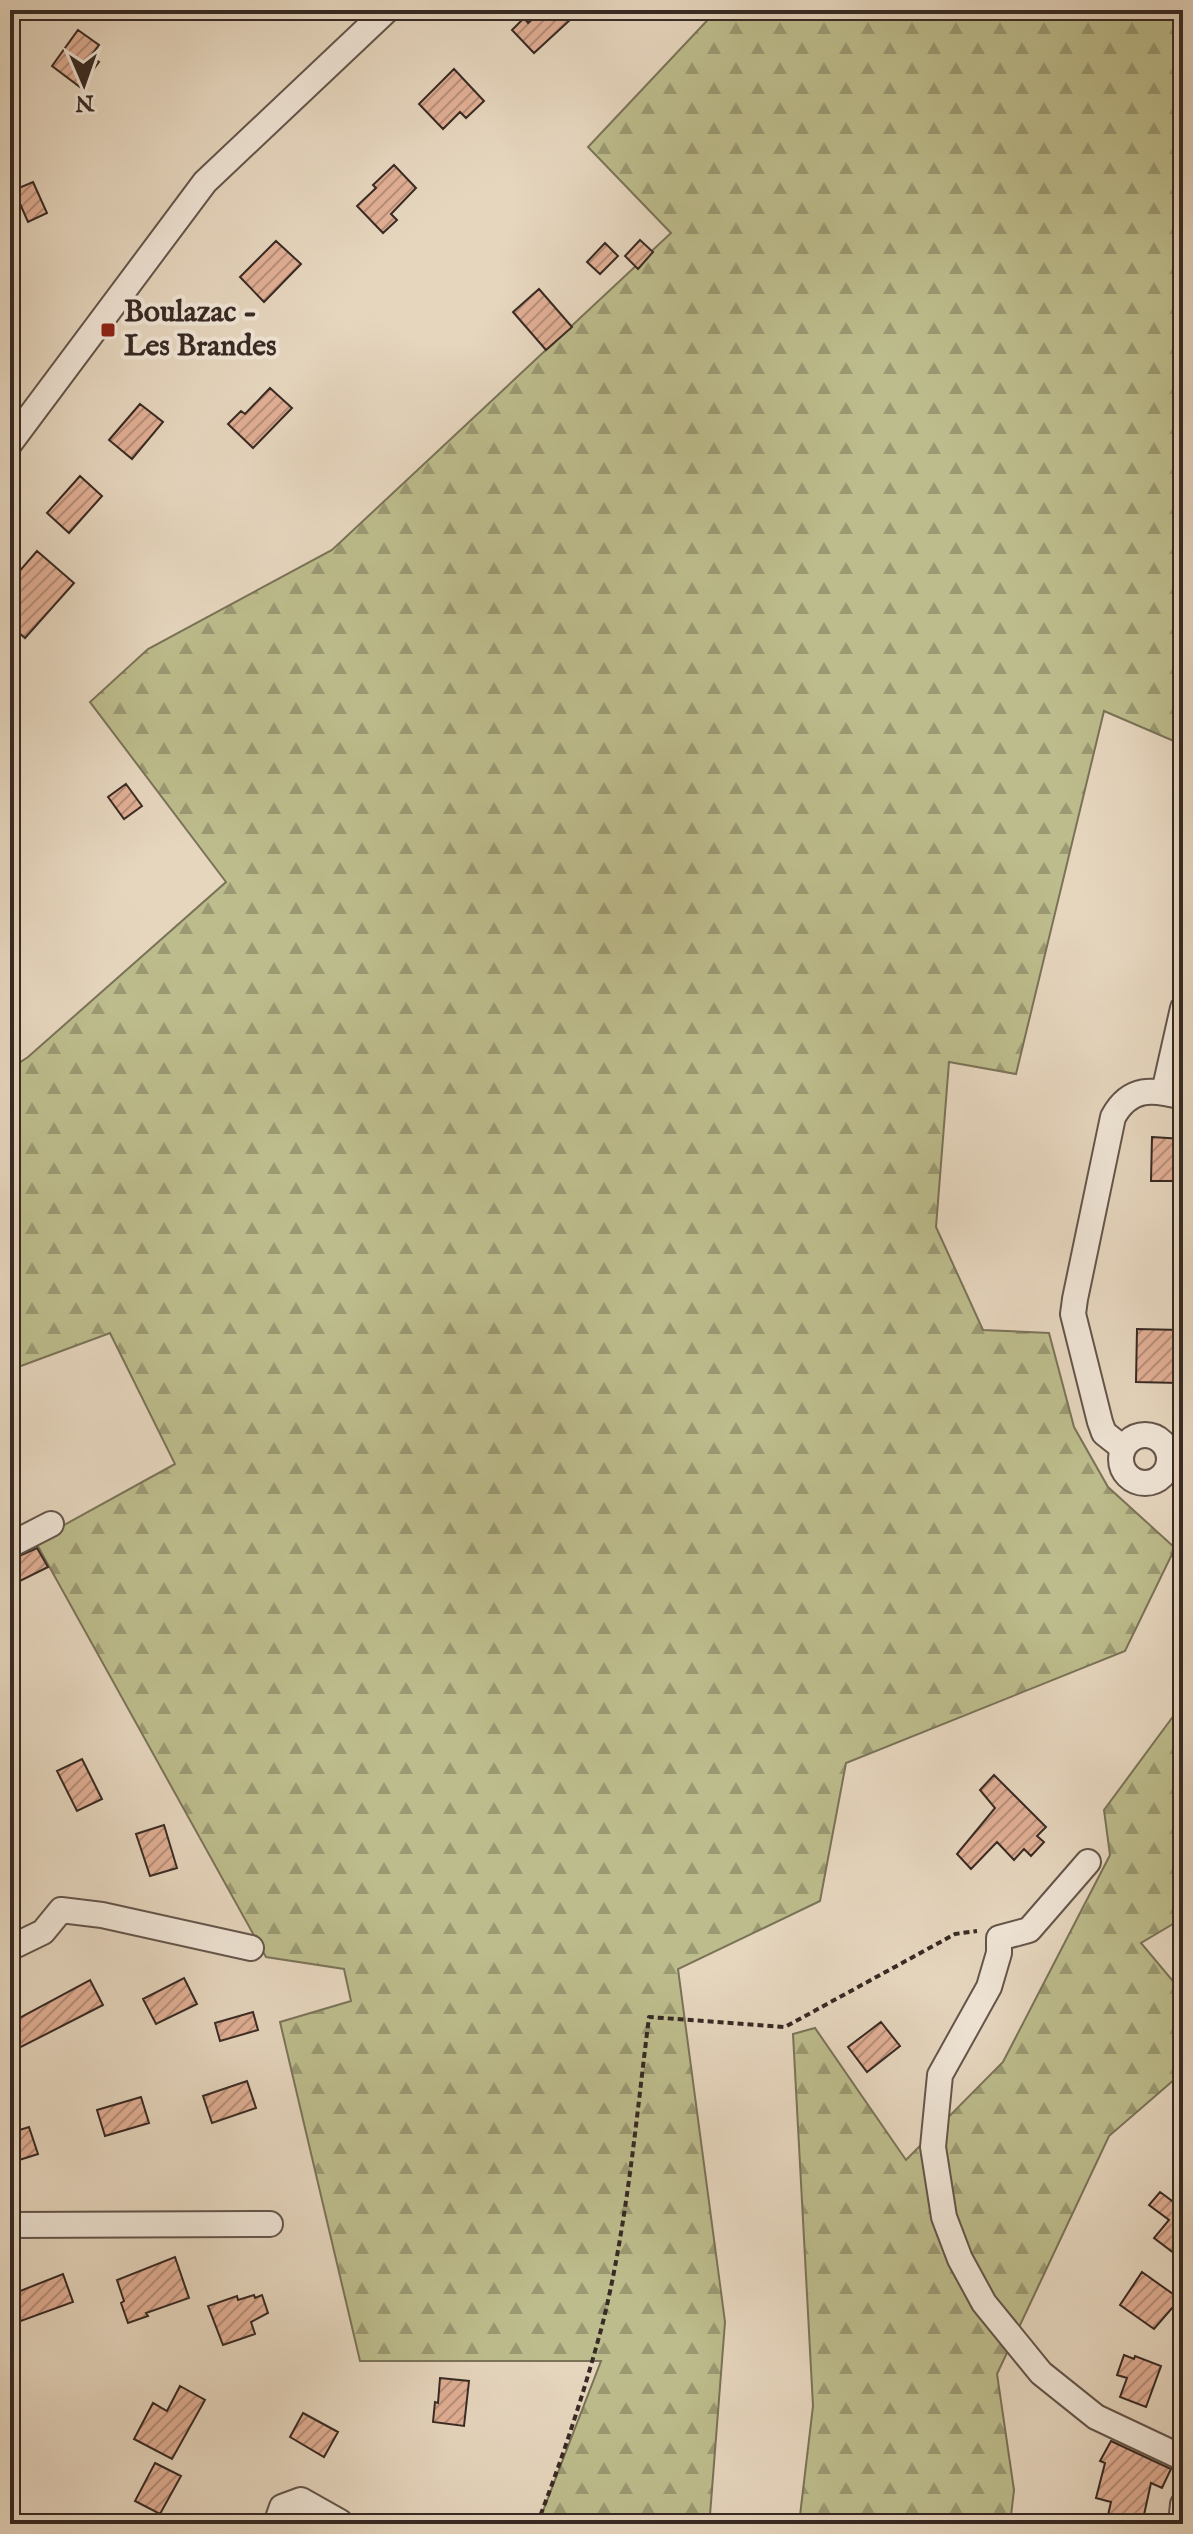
<svg xmlns="http://www.w3.org/2000/svg" width="1193" height="2534" font-family="'IM FELL English',serif">
  <style>
    .forest { fill: url(#forest-firs); stroke: #7a7358; stroke-width: 2 }
    .building { fill: url(#building-hatch); stroke: #382a24; stroke-width: 2 }
    .lines { fill: none; stroke-linecap: round; stroke-linejoin: round }
    .minor-casing { stroke: #64554a; stroke-width: 28 }
    .path { stroke: #382a24; stroke-width: 4; stroke-dasharray: 6 4; stroke-linecap: butt }
    .minor { stroke: #efe4d5; stroke-width: 24 }
    .poi-dot { fill: #8f2418; stroke: #efe4d5; stroke-width: 3 }
    .labels { text-anchor: middle; dominant-baseline: central; stroke-width: 8; stroke-linejoin: round; paint-order: stroke }
    .poi-label { font-size: 30px; font-weight: bold; fill: #382a24; stroke: #efe4d5; text-anchor: start }
  </style>
  <defs>
    <pattern id="forest-firs" width="22" height="20" patternUnits="userSpaceOnUse" patternTransform="scale(2)"><rect width="22" height="20" fill="#bdbc8c"/><path d="M5 1l3.5 6h-7zM16 11l3.5 6h-7z" fill="#9b9972"/></pattern>
    <pattern id="building-hatch" width="6" height="6" patternUnits="userSpaceOnUse" patternTransform="scale(2)"><rect width="6" height="6" fill="#e1af95"/><path d="M-1 1l2-2M0 6l6-6M5 7l2-2" fill="none" stroke="#b78f79"/></pattern>
  </defs>
  <rect width="100%" height="100%" fill="#e6d6be"/>
  <filter id="stains"><feTurbulence type="fractalNoise" baseFrequency=".0025" numOctaves="4"/><feColorMatrix values="0 0 0 0 .2 0 0 0 0 .09 0 0 0 0 .02 0 0 0 .5 -.17"/></filter>
  <radialGradient id="worn" r=".72"><stop offset=".6" stop-color="#630" stop-opacity="0"/><stop offset="1" stop-color="#630" stop-opacity=".3"/></radialGradient>
  <path class="forest" d="M717,10H1183V745L1104,711L1016,1074L949,1062L936,1227L983,1330L1049,1333L1074,1427L1108,1487L1175,1548L1125,1651L846,1763L820,1901L678,1969L725,2322L710,2515L601,2524H538L601,2361H360L280,2022L351,2001L344,1969L266,1957L35,1541L175,1464L110,1333L10,1370V1069L28,1057L226,882L90,702L148,649L332,550L671,233L588,147Z
    M1183,1703V1918L1141,1943L1183,1993V2072L1109,2136L997,2374L1014,2490L1010,2524H799L813,2406L793,2034L815,2028L906,2160L1003,2062L1110,1855L1104,1810Z"/>
  <path class="building" d="M542,10H561L570,20L534,53L512,30L524,18L528,23Z
    M78,30L99,45L91,56L99,62L80,87L52,66Z
    M454,69L484,101L466,118L460,112L443,129L419,104Z
    M394,165L416,188L391,214L397,220L383,233L357,206L376,188L373,185Z
    M33,182L47,213L28,222L14,190Z
    M640,240L653,252L638,269L625,256Z
    M276,241L301,264L264,302L240,277Z
    M605,243L618,256L600,274L587,262Z
    M539,289L572,327L546,350L513,312Z
    M270,388L292,408L253,448L228,424L241,411L245,414Z
    M140,404L163,422L132,459L109,440Z
    M80,476L102,496L69,533L47,513Z
    M37,551L74,583L25,638L10,625V582Z
    M126,784L142,806L124,819L108,797Z
    M1152,1137L1183,1139V1165L1179,1164V1181H1151Z
    M1137,1329L1181,1330L1179,1383L1136,1382Z
    M37,1548L48,1567L10,1586V1560Z
    M82,1759L102,1799L77,1811L57,1771Z
    M994,1775L1046,1827L1037,1836L1044,1842L1031,1856L1024,1849L1014,1860L997,1842L971,1869L957,1854L995,1808L980,1790Z
    M164,1825L177,1868L150,1876L136,1834Z
    M184,1978L197,2004L156,2024L143,1999Z
    M90,1980L103,2005L17,2049L10,2034V2023Z
    M253,2012L258,2030L220,2041L215,2023Z
    M881,2022L900,2046L867,2072L848,2047Z
    M247,2081L256,2108L212,2123L203,2096Z
    M141,2097L149,2123L105,2136L97,2110Z
    M29,2127L38,2154L10,2163V2133Z
    M1160,2192L1179,2206L1183,2201V2260L1154,2238L1169,2220L1149,2205Z
    M175,2257L189,2298L146,2313L148,2316L128,2323L121,2303L124,2301L117,2280Z
    M1142,2272L1180,2299L1154,2329L1120,2305Z
    M63,2274L73,2302L18,2322L10,2295Z
    M254,2295L255,2298L262,2295L268,2313L251,2322L255,2334L223,2345L208,2306L237,2296L238,2300Z
    M1124,2355L1134,2359L1135,2356L1161,2366L1146,2407L1120,2397L1127,2378L1117,2375Z
    M440,2378L469,2381L464,2426L433,2422L435,2402L438,2403Z
    M180,2386L205,2400L172,2459L134,2439L153,2403L167,2411Z
    M303,2413L338,2432L324,2457L290,2437Z
    M1111,2441L1171,2469L1162,2488L1151,2483L1142,2524H1106L1111,2502L1096,2498L1105,2463L1100,2461Z
    M155,2463L181,2476L160,2514L135,2501Z"/>
  <g class="lines">
    <defs>
      <path id="minor" d="M10,443L205,182L387,10
        M1164,1092L1183,1008
        M1121 1459a24 24 0 1 1 48 0a24 24 0 1 1-48 0Z
        M1123,1448L1104,1433L1100,1422L1073,1314L1075,1299L1113,1117C1130,1086 1153,1089 1183,1097
        M10,1545L51,1524
        M1088,1862L1029,1930L999,1938V1953L989,1987L940,2075L933,2147L944,2217L960,2259L984,2303L1041,2373L1096,2417L1183,2458
        M10,1948L43,1932L61,1910L102,1915L251,1948
        M10,2225L270,2224
        M276,2524L282,2507L301,2500L340,2522L339,2524
        M1181,2524L1183,2504"/>
    </defs>
    <use href="#minor" class="minor-casing"/>
    <path class="path" d="M537,2524C562,2460 584,2393 602,2326C627,2226 636,2120 649,2017L785,2027L955,1934L977,1931"/>
    <use href="#minor" class="minor"/>
  </g>
  <rect class="poi-dot" x="100" y="322" width="16" height="16" rx="4"/>
  <g class="labels">
    <g class="poi-label">
      <text x="124" y="313">Boulazac -<tspan x="124" dy="34">Les Brandes</tspan></text>
    </g>
  </g>
  <rect width="1193" height="2534" fill="none" stroke="#e6d6be" stroke-width="40"/>
  <rect x="12" y="12" width="1169" height="2510" fill="none" stroke="#382a24" stroke-width="4"/>
  <rect x="20" y="20" width="1153" height="2494" fill="none" stroke="#382a24" stroke-width="2"/>
  <g transform="translate(84 84) rotate(178)" stroke="#efe4d5" stroke-width="6" paint-order="stroke">
  <path d="M0-6L14 30L0 20L-14 30Z" fill="#382a24"/>
  <text y="-12" font-size="22" font-weight="bold" text-anchor="middle" fill="#382a24">N</text>
  </g>
  <rect width="100%" height="100%" filter="url(#stains)"/>
  <rect width="100%" height="100%" fill="url(#worn)"/>
</svg>
